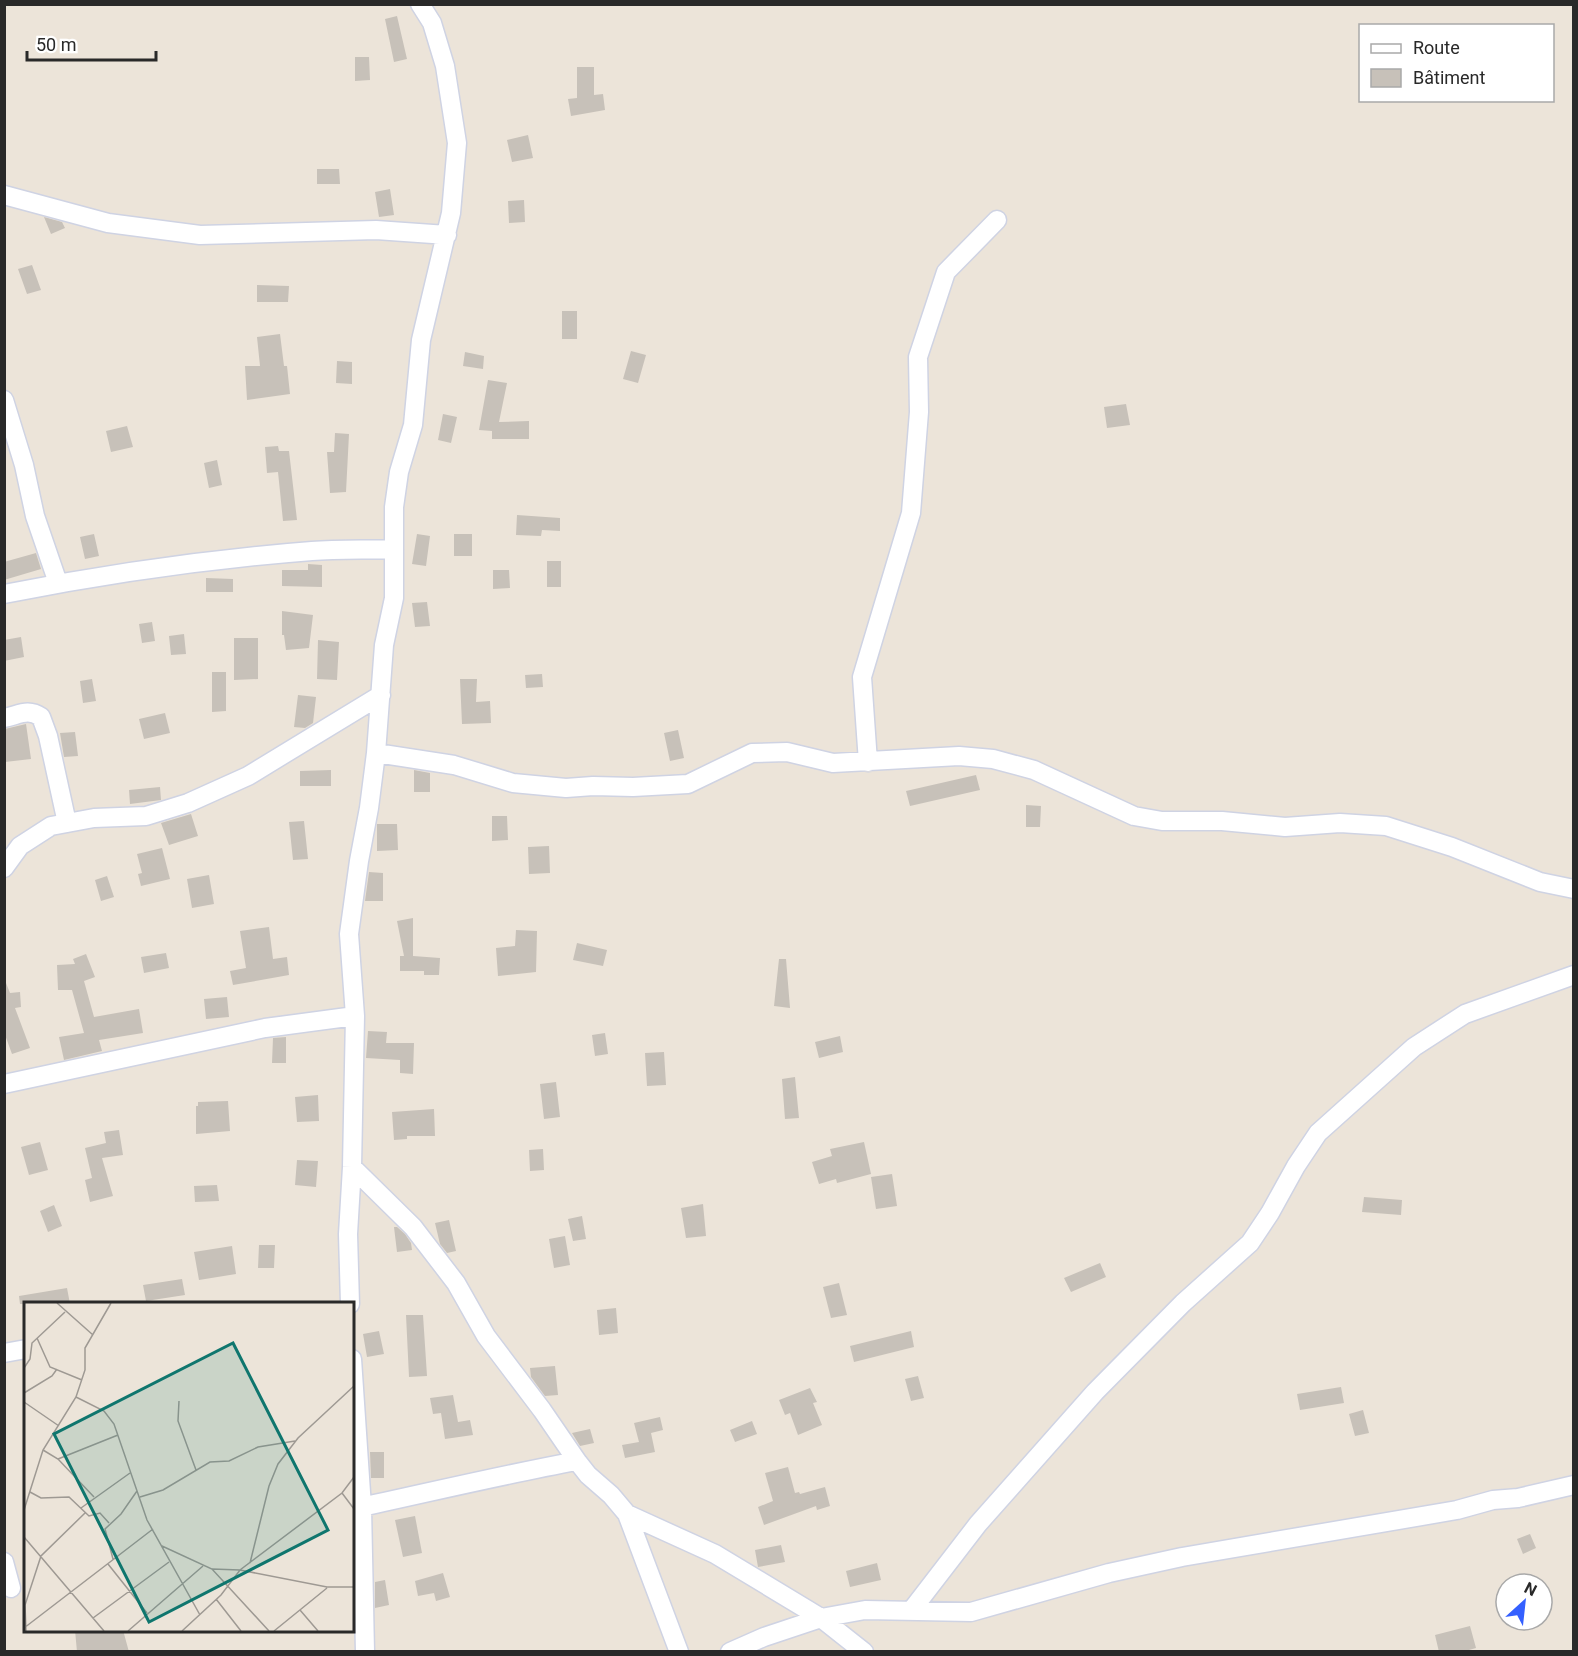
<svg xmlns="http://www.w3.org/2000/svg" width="1578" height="1656" font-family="Roboto,sans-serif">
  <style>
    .building { fill: #c7c1b9 }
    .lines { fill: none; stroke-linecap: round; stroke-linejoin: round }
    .minor-casing { stroke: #cfd3e3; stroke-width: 21 }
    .minor { stroke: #fff; stroke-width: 18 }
    .inset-road { fill: none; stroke: #9e9993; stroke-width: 1.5 }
    .view { fill: #0f766e; fill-opacity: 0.15; stroke: #0f766e; stroke-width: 3 }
    .inset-edge { fill: none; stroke: #292929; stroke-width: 3 }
  </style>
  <rect width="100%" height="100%" fill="#ece4d9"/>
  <path class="building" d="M397,16L407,59L394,62L385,19Z
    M355,57H369L370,80L355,81Z
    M577,67H594V95L603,94L605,110L571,116L568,99L577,98Z
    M528,135L533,158L512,162L507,140Z
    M317,169H339L340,184H317Z
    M390,189L394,215L379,217L375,192Z
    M524,200L525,222L509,223L508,201Z
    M44,217L62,222L65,228L51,234Z
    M32,265L41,290L27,294L18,269Z
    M257,285L289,286L288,302H257Z
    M562,311H577V339H562Z
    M280,334L284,366H287L290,394L247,400L245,366H260L257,337Z
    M631,351L646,355L638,383L623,379Z
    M465,352L484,356L483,369L463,366Z
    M337,361L352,362V384L336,383Z
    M488,380L507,383L499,422L529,421V439H492V431L479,430Z
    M1126,404L1130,425L1107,428L1104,407Z
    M443,414L457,417L451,443L438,440Z
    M127,426L133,447L111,452L106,431Z
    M335,433L349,434L346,492L330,493L327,452H334Z
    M278,446L279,451H289L297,520L283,521L278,472L267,473L265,447Z
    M217,460L222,485L209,488L204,463Z
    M517,515L560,518V531L542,530L541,536L516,535Z
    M94,534L99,556L85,559L80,537Z
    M417,534L430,536L426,566L412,564Z
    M454,534H472V556H454Z
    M36,553L41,569L4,580V562Z
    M547,561H561V587H547Z
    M308,564L322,565V587L282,586V570H308Z
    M493,570H509L510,588L493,589Z
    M206,578L233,579V592H206Z
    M427,602L430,626L415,627L412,603Z
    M282,611L313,615L309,648L286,650L284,635H282Z
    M152,622L155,641L142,643L139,624Z
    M184,634L186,654L171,655L169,636Z
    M21,637L24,657L4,661V640Z
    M234,638H258V679L234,680Z
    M318,640L339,642L337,680L317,679Z
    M212,672H226V711L212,712Z
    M542,674L543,687L526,688L525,675Z
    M92,679L96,701L83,703L80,681Z
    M460,679H477L476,702L490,701L491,723L462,724Z
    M298,695L316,697L313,723L305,728L294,727Z
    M165,713L170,733L144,739L139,719Z
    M26,724L31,759L5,762V729Z
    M678,730L684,758L670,761L664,733Z
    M75,732L78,756L64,757L60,733Z
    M331,770V786H300V771Z
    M414,770L430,773V792H414Z
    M976,775L980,790L910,806L906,791Z
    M160,787L161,800L130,804L129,790Z
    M1026,805L1041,806L1040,827H1026Z
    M191,814L198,836L169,845L161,823Z
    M492,816H507L508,840L492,841Z
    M304,821L308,859L293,860L289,822Z
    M377,824H397L398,850L377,851Z
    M549,846L550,873L529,874L528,847Z
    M162,848L170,879L141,886L138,874L142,873L137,854Z
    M369,872L383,873V901H365Z
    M209,875L214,904L192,908L187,879Z
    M107,876L114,897L101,901L95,880Z
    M413,918V956L440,958L439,975H424V971H400V956H404L397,921Z
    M269,927L273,959L287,957L289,975L233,985L230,971L246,968L240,931Z
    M516,930L537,931L536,972L498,976L496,948L515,946Z
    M577,943L607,950L603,966L573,960Z
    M166,953L169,968L144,973L141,957Z
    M86,954L95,977L84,981L94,1017L139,1009L143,1033L99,1040L102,1051L64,1060L59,1037L84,1033L72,990H58L57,965L75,964L73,959Z
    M779,959H786L790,1008L774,1006Z
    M6,983L10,993L20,992L21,1007L15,1008L30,1048L12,1054L4,1032V984Z
    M227,997L229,1017L206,1019L204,999Z
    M368,1031L387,1032L386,1043H414L413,1074L400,1073V1060L366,1058Z
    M605,1033L608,1054L595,1056L592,1035Z
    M840,1036L843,1052L819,1058L815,1042Z
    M286,1037V1063H272L273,1038Z
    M664,1052L666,1085L647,1086L645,1053Z
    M795,1077L799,1118L785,1119L782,1079Z
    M556,1082L560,1117L544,1119L540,1084Z
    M318,1095L319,1121L297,1122L295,1097Z
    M228,1101L230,1131L196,1134V1106H198V1102Z
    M434,1109L435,1136H407V1139L394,1140L392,1112Z
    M119,1130L123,1155L102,1158L113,1196L90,1202L85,1180L92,1178L85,1148L106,1143L104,1132Z
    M40,1142L48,1170L29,1175L21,1147Z
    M864,1142L871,1174L837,1183L836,1179L819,1184L812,1162L832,1156L830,1149Z
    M543,1149L544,1170L530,1171L529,1150Z
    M297,1160L318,1161L316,1187L295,1185Z
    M892,1174L897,1206L876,1209L871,1177Z
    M217,1185L219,1201L195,1202L194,1186Z
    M1364,1197L1402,1200L1401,1215L1362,1212Z
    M703,1204L706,1236L686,1238L681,1208Z
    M54,1205L62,1226L48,1232L40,1211Z
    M582,1216L586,1239L573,1241L568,1219Z
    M449,1220L456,1251L447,1253L440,1244L435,1223Z
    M394,1227H397L405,1234L411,1243L412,1250L397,1252Z
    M565,1236L570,1265L554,1268L549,1239Z
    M259,1245H275L274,1268H258Z
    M232,1246L236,1274L199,1280L194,1252Z
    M1100,1263L1106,1277L1071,1292L1064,1278Z
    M182,1279L185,1295L146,1301L143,1285Z
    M839,1283L847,1315L831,1318L823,1287Z
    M67,1288L70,1304H20L19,1296Z
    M616,1308L618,1333L599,1335L597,1310Z
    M406,1315H423L427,1376L409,1377Z
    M379,1331L384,1354L367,1357L363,1334Z
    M911,1331L914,1347L854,1362L850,1346Z
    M555,1366L558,1395L545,1396L531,1377L530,1368Z
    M918,1376L924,1398L911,1401L905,1379Z
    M1341,1387L1344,1403L1300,1410L1297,1394Z
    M810,1388L817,1402L813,1403L822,1425L798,1435L790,1413L785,1415L779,1400Z
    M453,1395L458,1422L470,1420L473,1435L445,1439L441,1413L433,1414L430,1398Z
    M1363,1410L1369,1433L1355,1436L1349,1414Z
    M660,1417L663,1430L651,1433L655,1452L625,1458L622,1445L639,1442L634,1423Z
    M752,1421L757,1434L735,1442L730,1430Z
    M590,1429L594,1443L580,1446L572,1433Z
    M370,1452H384V1478H371Z
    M788,1467L795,1493L799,1492L800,1494L825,1487L830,1506L817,1510L816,1506L764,1525L758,1507L773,1501L765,1473Z
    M415,1516L422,1553L403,1557L395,1520Z
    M1530,1534L1536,1548L1523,1554L1517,1539Z
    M781,1545L785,1562L758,1567L755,1550Z
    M877,1563L881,1580L850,1587L846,1571Z
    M443,1573L450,1597L436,1601L434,1593L418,1596L415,1581Z
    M385,1580L389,1605L375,1608V1582Z
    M1470,1626L1476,1648L1462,1652H1439L1435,1635Z
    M75,1630H123L129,1652H77Z"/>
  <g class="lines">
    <defs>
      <path id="minor" d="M4,195L108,223L200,235L376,230L447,235
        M4,400L24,465L35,516L58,583
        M4,594C105,574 210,559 312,551C339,549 367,550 394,549
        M4,718C19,715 28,708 41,717L48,736L67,823
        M376,753L454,765L513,783L566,788L593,786L633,787L688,784L752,753L787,752L833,763L959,756L993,759L1034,770L1134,816L1162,821H1222L1285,827L1340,823L1386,826L1452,847L1540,882L1574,889
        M868,762L862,677L911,513L919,412L918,357L946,272L997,220
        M4,868L20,846L51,826L94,818L146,816L188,803L248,776L381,695
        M4,1084L265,1028L355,1016
        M352,1167L413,1227L456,1283L486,1336L542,1410L577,1461L588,1475L611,1495L627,1514L679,1652
        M350,1304L348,1234L352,1167L355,1016L349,934L359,861L369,808L376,753L384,645L394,598V507L399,472L413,425L421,340L451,213L457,143L445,66L432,23L420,4
        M4,1353L26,1349
        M352,1359L362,1507L365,1652
        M352,1509C427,1493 501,1475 577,1461
        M627,1514L715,1554L821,1618L864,1652
        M4,1562L11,1588
        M911,1611L978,1524L1095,1392L1183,1303L1250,1243L1270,1213L1296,1166L1318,1133L1414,1047L1465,1014L1574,975
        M730,1652L764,1637L821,1618L865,1610L971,1612L1109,1573L1182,1557L1457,1510L1493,1500L1518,1498L1574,1485"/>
    </defs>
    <use href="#minor" class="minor-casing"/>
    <use href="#minor" class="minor"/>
  </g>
  <g transform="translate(24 1302)">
    <rect width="330" height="330" fill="#ece4d9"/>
    <path class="inset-road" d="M33,1L69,33M13,36L26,65L58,78M0,66L6,57L8,41L41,10M0,91L28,74L33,67M52,95L80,109L90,122L123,218L176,313M155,99L154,119L172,168M0,100L35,124M19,148L34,157L70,195M34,157L94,133M6,190L17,196L45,195L65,214L76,211L85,221M318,191L330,207M116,195L139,188L186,160L205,159L234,145L271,139M57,206L106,171M0,208L19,148L52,95L61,68V46L87,1M0,235L80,329M138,244L188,267L245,329M89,257L81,227L97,212L113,189M226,261L245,184L254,162L274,136L330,84M84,262L123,311M188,267L216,268L303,285H330M192,297L217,329M276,308L294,329M69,316L145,260M0,326L129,227M2,329L1,303L17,254L61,211M104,329L179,264M158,329L197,293L216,268L318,191L330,175M250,329L303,286"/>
    <path class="view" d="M209,41L304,228L125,320L30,132Z"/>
    <rect width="330" height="330" class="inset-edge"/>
  </g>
  <rect width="1578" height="1656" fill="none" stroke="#292929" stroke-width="12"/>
  <rect x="1359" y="24" width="195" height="78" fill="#ffffff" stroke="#a9a9a9" stroke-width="1.5"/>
  <rect x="1371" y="44" width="30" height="9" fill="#ffffff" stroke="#a9a9a9" stroke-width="1.5"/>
  <text x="1413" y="54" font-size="18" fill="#292929">Route</text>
  <rect x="1371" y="69" width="30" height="18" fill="#c7c1b9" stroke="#a9a9a9" stroke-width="1.5"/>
  <text x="1413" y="84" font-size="18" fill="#292929">Bâtiment</text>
  <g transform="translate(1524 1602) rotate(27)"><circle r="28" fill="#ffffff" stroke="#a9a9a9" stroke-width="1.5"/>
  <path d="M0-4.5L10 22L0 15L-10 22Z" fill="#3460ff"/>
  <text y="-9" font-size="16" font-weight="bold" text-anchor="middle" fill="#292929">N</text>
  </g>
  <path d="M27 51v9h129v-9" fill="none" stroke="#292929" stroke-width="3"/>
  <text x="36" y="51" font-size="18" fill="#292929" stroke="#ffffff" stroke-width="4.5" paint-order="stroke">50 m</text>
</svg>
